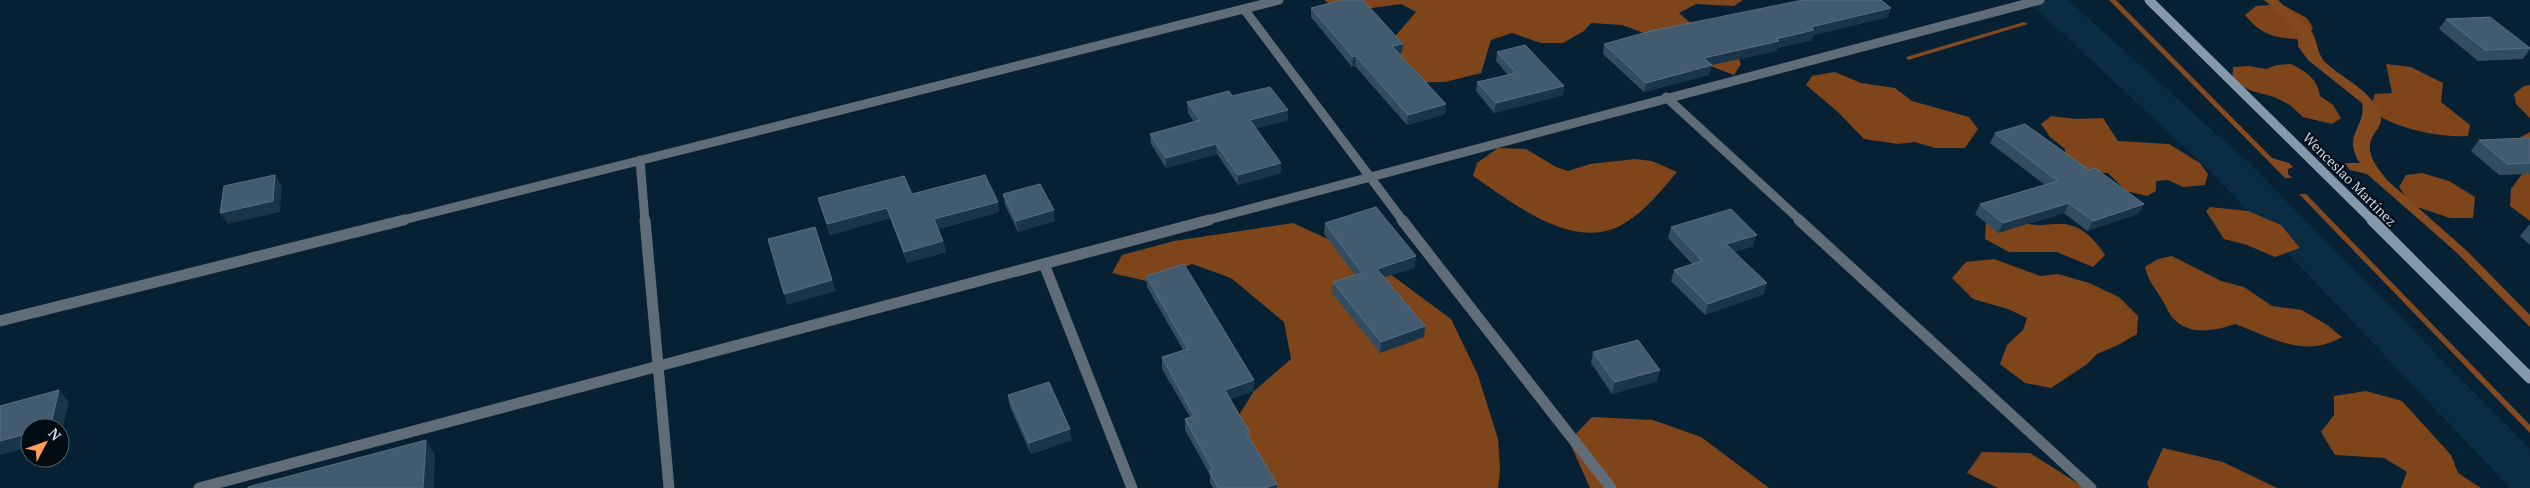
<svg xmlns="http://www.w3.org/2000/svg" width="2530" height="488" font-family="'PT Serif',serif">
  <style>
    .built { fill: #0a2d44 }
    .forest { fill: #7e451b }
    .water { fill: #83491f }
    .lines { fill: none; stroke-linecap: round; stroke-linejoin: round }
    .service-far1 { stroke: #606c77; stroke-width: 9 }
    .service { stroke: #606c77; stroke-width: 11 }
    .minor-far1 { stroke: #606c77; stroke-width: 9 }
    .minor { stroke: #606c77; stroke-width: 11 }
    .secondary-far1 { stroke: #8599aa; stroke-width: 9 }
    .secondary { stroke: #8599aa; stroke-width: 11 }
    .wall { fill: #324c60 }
    .shaded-wall { fill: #1a3448 }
    .building { fill: #425b6f; stroke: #586f82 }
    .labels { text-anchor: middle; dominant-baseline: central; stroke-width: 4; stroke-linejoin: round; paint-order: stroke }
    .street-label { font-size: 14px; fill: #cbdbe8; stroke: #020a12 }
  </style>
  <rect width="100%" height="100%" fill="#072134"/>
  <path class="built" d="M2027,0H2068L2252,166L2530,449V488H2510L2212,173Z"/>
  <path class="forest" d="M1324,0H1743L1734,6L1696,4L1679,13L1701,32L1735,50L1741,64L1734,75L1673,52L1649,35L1622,25L1591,23L1584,31L1563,43H1541L1512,33L1491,40L1481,73L1445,82L1391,83L1378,56L1416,12L1401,4L1343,12Z
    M2281,4L2307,18L2313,28L2304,40C2276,37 2264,38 2245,15L2256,6Z
    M2291,64C2305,71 2318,79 2320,96L2333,105L2341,118L2332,124L2303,117L2290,105L2274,97L2252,91L2232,82L2233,67L2249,66L2266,69L2277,65Z
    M2386,64L2411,67L2443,83L2441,102L2470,125L2468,136C2441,138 2390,128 2370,109L2375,94L2392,93Z
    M1835,72L1861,83L1895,88L1912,101L1969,117L1978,129L1965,148H1935L1915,142L1898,144L1864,139L1839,113L1806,85L1812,76Z
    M2530,85V118L2516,104L2514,94L2524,86Z
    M2051,116L2076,119L2103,118L2118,141L2169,144L2200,163L2208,174L2205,185L2183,187L2168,180L2156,181V191L2147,196L2126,191L2108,173L2084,172L2065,155V149L2050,137L2041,124Z
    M2530,132V221L2510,206L2511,189L2525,170L2510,143Z
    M1498,148L1526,149L1556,167L1568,171L1590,164L1635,159L1652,161L1677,172C1661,191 1646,210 1625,223C1574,254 1514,203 1473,176L1477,163Z
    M2422,173L2449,181L2475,197L2473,218H2450L2411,205L2399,187L2406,175Z
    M2210,207L2248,211L2281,225L2300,248L2275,257L2247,245L2224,239L2206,211Z
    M2017,220C2039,229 2043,223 2063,224C2082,225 2096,241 2105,255L2093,267L2057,252H2009L1985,239L1986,223Z
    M1293,223L1367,257L1451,319L1478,375L1498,439L1500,471L1498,488H1264L1225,437L1254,391L1291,359L1284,322L1231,278L1192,264L1146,281L1112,273L1122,255L1174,241Z
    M2172,256L2221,281L2244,287L2272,306L2302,310L2327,325L2342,337C2303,359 2274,338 2235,324C2217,330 2192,336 2176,321C2169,316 2166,305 2161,298C2153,285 2149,282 2145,267L2158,259Z
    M1994,259L2040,276L2058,274L2089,283L2119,297L2138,316L2137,334L2118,345L2097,354L2086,365L2051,388L2025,383L2000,364L2007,345L2023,330L2027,318L2008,309L1973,299L1952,278L1966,262Z
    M2366,391L2402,401L2451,455L2458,473L2481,488H2401L2407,472L2384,458L2335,455L2321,432L2334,415V396Z
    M1592,417L1653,420L1701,437L1769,488H1590L1569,441Z
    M2163,448L2223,462L2277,488H2149L2147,483Z
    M1982,452L2030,453L2085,488H1998L1967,473Z"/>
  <path class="water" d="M2109,0H2116L2272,158L2289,163L2293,167L2288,169V174L2292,178H2285Z
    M2264,0H2278C2287,10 2300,17 2309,28C2319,39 2315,53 2327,64C2343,78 2365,88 2376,106C2389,125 2373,128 2370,144C2368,158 2379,170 2387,180L2468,252L2530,315V327L2456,252L2367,174L2350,170L2344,163H2360C2341,134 2367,128 2362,103L2308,60L2298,46C2300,25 2279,13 2264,0Z
    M2024,22L2028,24L1908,60L1906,57Z
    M2299,194H2306L2530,425V433Z"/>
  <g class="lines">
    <path class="service-far1" d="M1244,9L1403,221
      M1666,97L1801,221
      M640,160L645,221
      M399,221L1279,0"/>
    <path class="service" d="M645,220L669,488
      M1402,220L1611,488
      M1799,220L2091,488
      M0,321L404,220"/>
    <path class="minor-far1" d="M1204,221L2040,0"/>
    <path class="minor" d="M1044,264L1132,488
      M199,488L1209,220"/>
    <path class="secondary-far1" d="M2149,0L2373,221"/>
    <path class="secondary" d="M2372,220L2530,378"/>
  </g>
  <path class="wall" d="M1311,8L1402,53L1399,54L1446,104L1445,114L1407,125L1355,66L1352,67L1311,17Z
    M1888,17L1813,35L1812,40L1777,48L1776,51L1712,65L1709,75L1644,92L1603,54L1604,44Z
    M2446,19L2530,48V49L2523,59L2478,61L2439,29Z
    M1497,52L1564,86L1563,95L1494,113L1476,91L1477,82L1508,75L1496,61Z
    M1232,96L1288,120L1256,128L1281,173L1238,185L1217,154L1166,168L1151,144L1150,134L1194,122L1188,113L1187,102Z
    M1995,133L2089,170L2144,204L2138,214L2087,231L2064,213L1998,233L1975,214L1980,204L2045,185L1990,143Z
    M2530,139V174L2499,175L2471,151L2479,140Z
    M912,194L998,202L999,212L938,229L943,241L946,252L907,263L890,218L830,235L818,198Z
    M1003,194L1055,221L1018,232L1005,205Z
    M1325,223L1416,256L1414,268L1384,277L1425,326L1424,337L1380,353L1332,293L1333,282L1355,275L1324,234Z
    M2529,225H2530V245L2520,236Z
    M1671,227L1753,246L1734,252L1764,294L1705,315L1671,281L1674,270L1692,264L1668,238Z
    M1146,276L1254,380V391L1230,399L1250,439L1277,484V488H1213L1210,483V475L1185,430V419L1190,417L1162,369V357L1183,350L1147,287Z
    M1593,352L1657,381L1612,394L1591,363Z
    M1008,395L1072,440L1031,454L1010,407Z"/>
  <path class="shaded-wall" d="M1891,8L1888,17L1813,35L1812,40L1777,48L1776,51L1712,65L1709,75L1644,92L1646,83L1704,58L1776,39L1811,27Z
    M1403,44L1402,53L1392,56V46Z
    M1356,56L1355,66L1352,67L1353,57Z
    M1564,86L1563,95L1494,113L1496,103Z
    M1446,104L1445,114L1407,125L1408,115Z
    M1288,110V120L1250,130V120Z
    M1216,144L1217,154L1166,168V158Z
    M1281,163V173L1238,185V175Z
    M275,175L282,186L280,212L228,224L220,213Z
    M998,202L999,212L936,229L934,219Z
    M2069,203L2064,213L1998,233L2003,223Z
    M2144,204L2138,214L2087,231L2093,221Z
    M887,208L890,218L830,235L827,224Z
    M1054,210L1055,221L1018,232L1016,221Z
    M1757,235L1753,246L1723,255L1726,244Z
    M943,241L946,252L907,263L904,252Z
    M1416,256L1414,268L1376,280L1377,269Z
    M832,280L836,291L787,305L784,294Z
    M1767,283L1764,294L1705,315L1708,304Z
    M1425,326L1424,337L1380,353L1381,342Z
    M1660,370L1657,381L1612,394L1615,382Z
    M1254,380V391L1225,401V390Z
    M59,390L69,402L60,439V428H49Z
    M1070,429L1072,440L1031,454L1029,443Z
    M30,433V447L0,455V441Z
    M426,440L435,455L434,488H423Z
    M1277,484V488H1265Z"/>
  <path class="building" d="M1342,0H1363L1403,44L1392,46L1446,104L1408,115L1356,56L1353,57L1311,8Z
    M1803,0H1881L1891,8L1811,27L1814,30L1776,39L1779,41L1704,58L1712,65L1646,83L1604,44L1651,31Z
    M2490,17L2530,48L2485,50L2446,19Z
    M1525,45L1564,86L1496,103L1477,82L1516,73L1497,52Z
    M1270,87L1288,110L1250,120L1281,163L1238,175L1216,144L1166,158L1150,134L1200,120L1187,102L1229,91L1232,96Z
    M2025,124L2089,170L2095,168L2144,204L2093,221L2069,203L2003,223L1980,204L2058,181L1995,133Z
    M2528,138L2530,139V163L2507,164L2479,140Z
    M275,175L273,201L220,213L224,186Z
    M985,175L998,202L934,219L943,241L904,252L887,208L827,224L818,198L904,176L912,194Z
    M1040,184L1054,210L1016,221L1003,194Z
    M1376,207L1416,256L1377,269L1425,326L1381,342L1333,282L1362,273L1325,223Z
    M1731,209L1757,235L1726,244L1767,283L1708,304L1674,270L1702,261L1671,227Z
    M815,227L832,280L784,294L768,239Z
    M1184,264L1254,380L1225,390L1250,433L1247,434L1277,484L1265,488H1218L1209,471L1213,470L1185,419L1194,416L1162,357L1188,349L1146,276Z
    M1638,340L1660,370L1615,382L1593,352Z
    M1049,382L1070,429L1029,443L1008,395Z
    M59,390L50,428H30V433L0,441V406Z
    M426,440L423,488H248V487Z"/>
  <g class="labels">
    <g class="street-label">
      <text transform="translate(2350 179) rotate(45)">Wenceslao Martínez</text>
    </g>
  </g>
  <g transform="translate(45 443) rotate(49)"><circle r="24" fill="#020a12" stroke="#525e68"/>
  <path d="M0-4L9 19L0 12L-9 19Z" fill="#fe9c58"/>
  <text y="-8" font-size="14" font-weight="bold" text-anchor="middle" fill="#cbdbe8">N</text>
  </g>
</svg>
